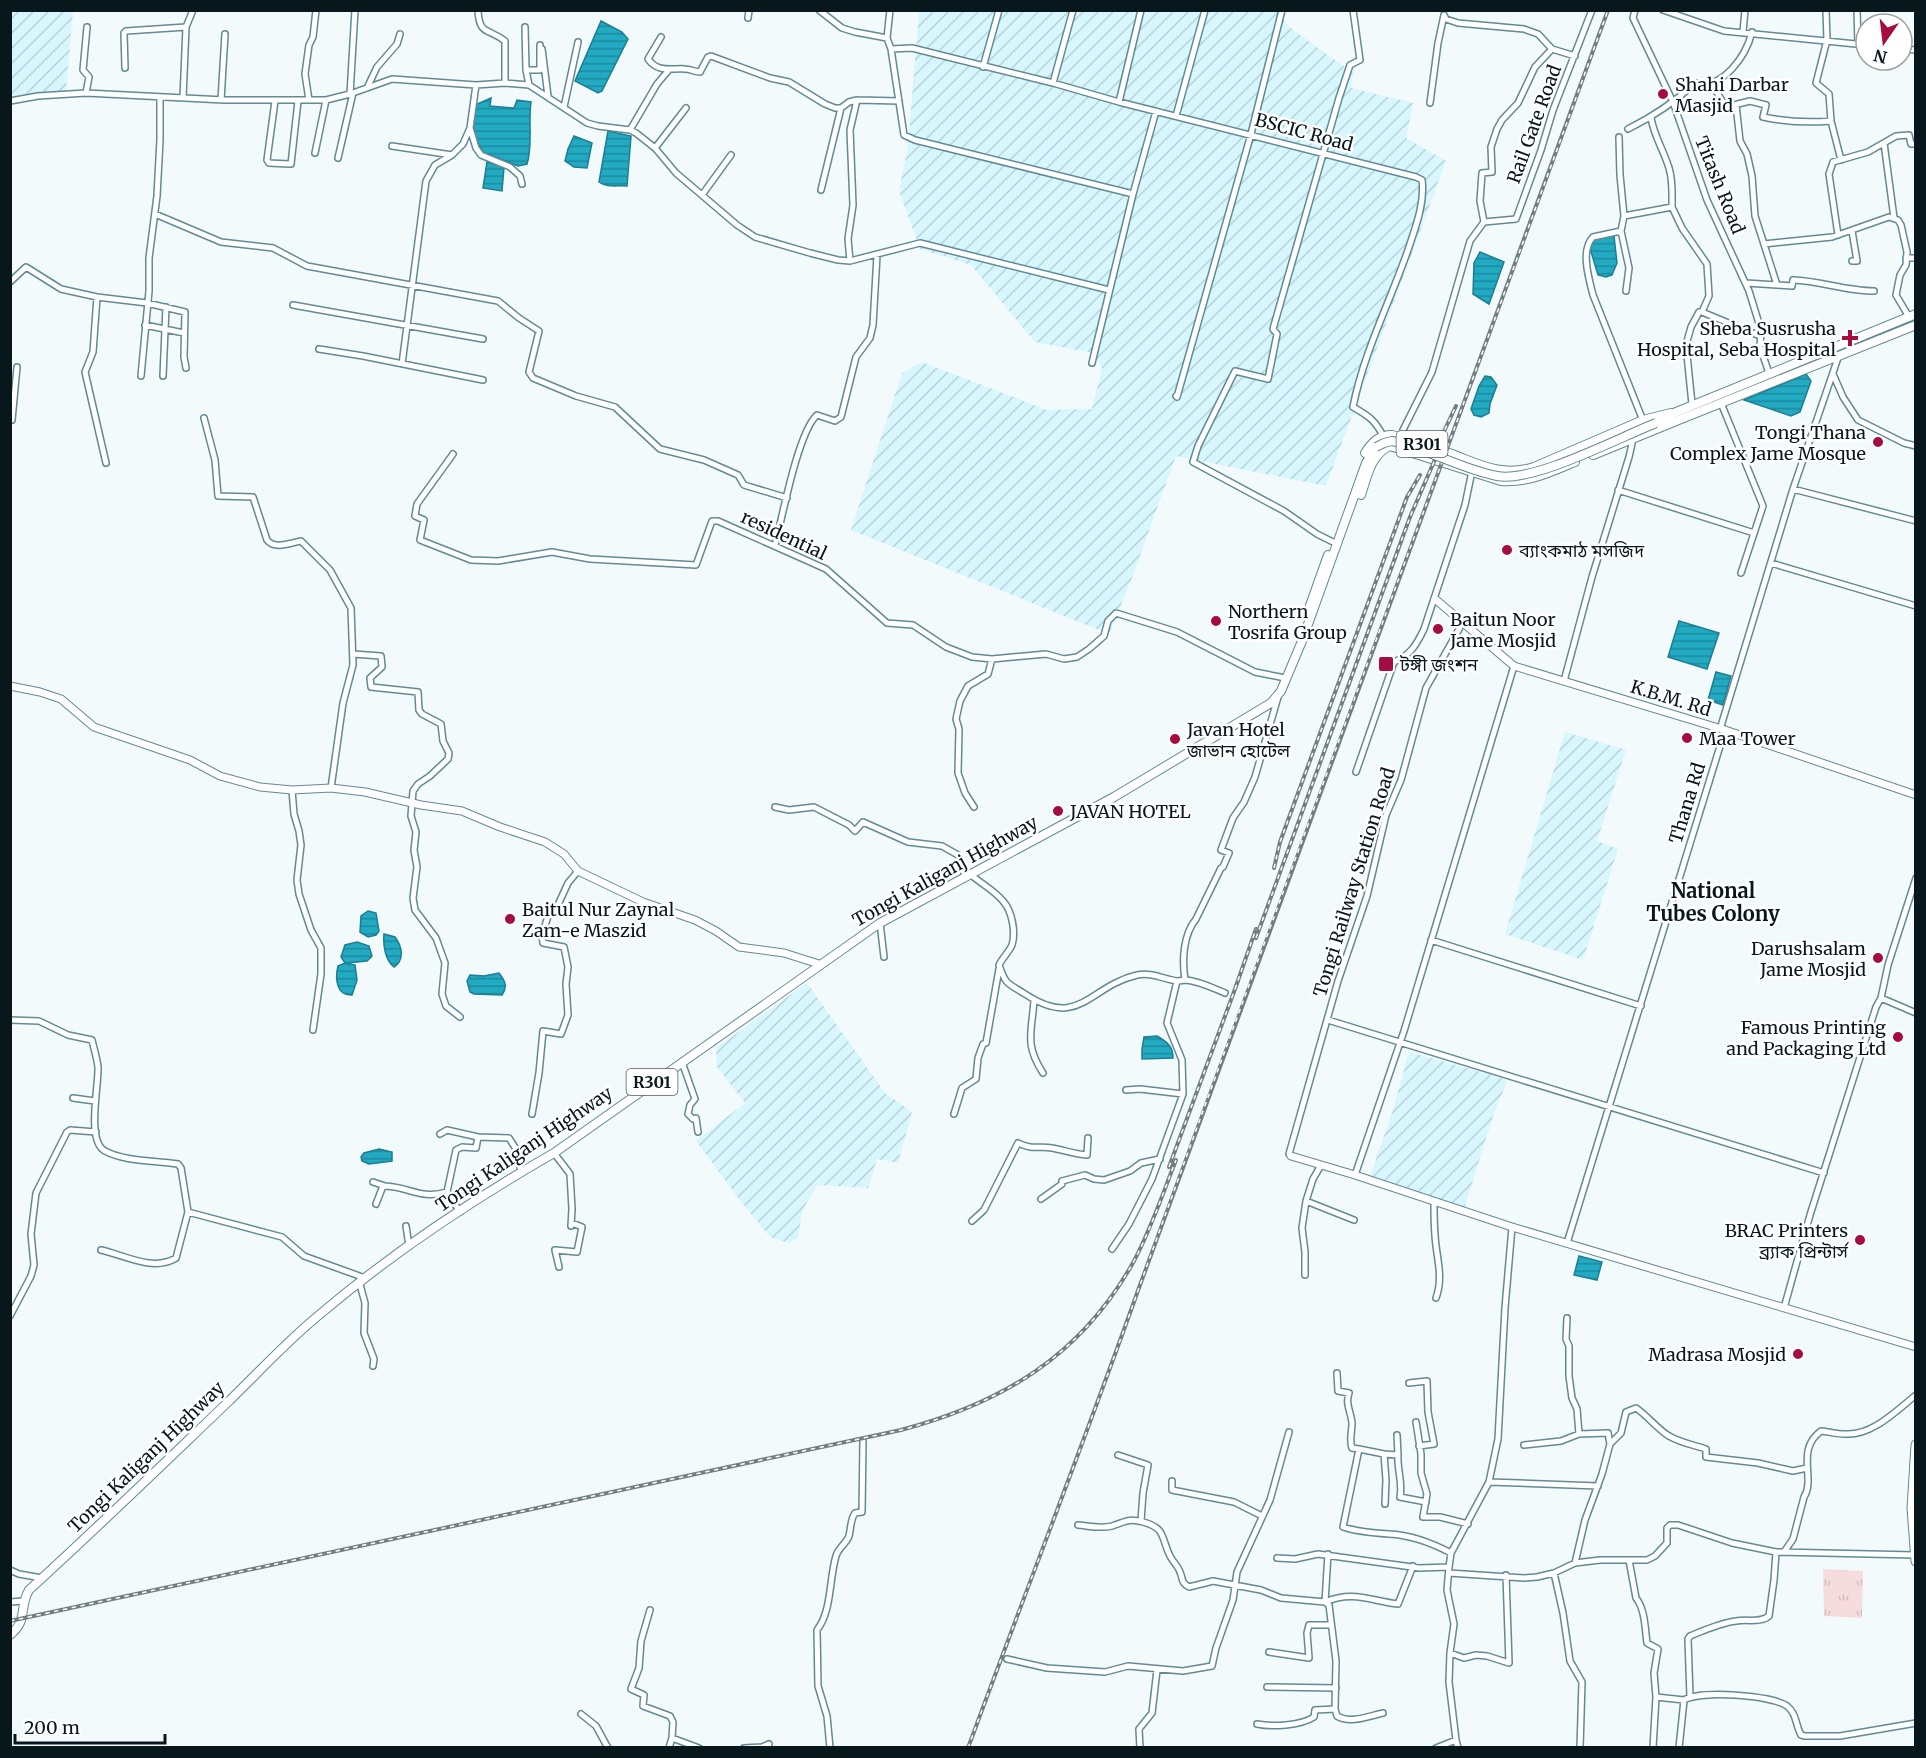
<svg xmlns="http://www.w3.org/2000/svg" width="1926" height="1758" font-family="Merriweather,'Noto Sans Bengali',serif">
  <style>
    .industrial { fill: url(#industrial-furrows) }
    .park { fill: url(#park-tufts) }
    .water { fill: url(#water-rules); stroke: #1b7e91; stroke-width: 1.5 }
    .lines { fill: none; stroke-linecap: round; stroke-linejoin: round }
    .street-casing { stroke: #628a93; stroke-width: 8 }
    .secondary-casing { stroke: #628a93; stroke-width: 9 }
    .primary-casing { stroke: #628a93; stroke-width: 10 }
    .highway-casing { stroke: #628a93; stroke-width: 11 }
    .street { stroke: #fff; stroke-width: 5 }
    .secondary { stroke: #fff; stroke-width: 7 }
    .primary { stroke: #fff; stroke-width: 8 }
    .highway { stroke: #fff; stroke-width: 9 }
    .rail-casing { stroke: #727f82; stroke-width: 4 }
    .rail { stroke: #fff; stroke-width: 1.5; stroke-dasharray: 4.5; stroke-linecap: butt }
    .primary-bridge-casing { stroke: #628a93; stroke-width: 10; stroke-linecap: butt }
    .primary-bridge { stroke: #fff; stroke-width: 8 }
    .poi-dot { fill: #a50c3f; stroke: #fff; stroke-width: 2 }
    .labels { text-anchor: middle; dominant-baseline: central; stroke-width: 5; stroke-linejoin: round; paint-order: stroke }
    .shield { fill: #fff; stroke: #515d5f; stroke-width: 1.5 }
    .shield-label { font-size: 16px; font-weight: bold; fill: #07171b }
    .poi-label { font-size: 18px; fill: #07171b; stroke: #fff; text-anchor: start }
    .street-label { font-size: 18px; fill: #07171b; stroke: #fff }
    .neighbourhood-label { font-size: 20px; font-weight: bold; fill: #07171b; stroke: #fff }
  </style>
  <defs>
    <pattern id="industrial-furrows" width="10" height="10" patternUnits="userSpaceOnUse" patternTransform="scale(1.5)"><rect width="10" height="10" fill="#d7f6fe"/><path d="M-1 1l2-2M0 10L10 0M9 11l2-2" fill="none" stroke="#b7d2d9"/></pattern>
    <pattern id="park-tufts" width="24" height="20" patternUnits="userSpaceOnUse" patternTransform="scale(1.5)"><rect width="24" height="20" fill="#f7dcde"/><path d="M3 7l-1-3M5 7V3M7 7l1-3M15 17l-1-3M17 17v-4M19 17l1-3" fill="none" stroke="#d2bcbe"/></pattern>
    <pattern id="water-rules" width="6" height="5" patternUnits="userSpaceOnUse" patternTransform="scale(1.5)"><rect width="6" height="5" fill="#23aac3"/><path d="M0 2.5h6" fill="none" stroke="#1c899e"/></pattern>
  </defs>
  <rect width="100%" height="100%" fill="#f2fafc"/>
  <path class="industrial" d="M10,11H73L66,91L30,93L11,97Z
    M919,11H1277L1289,27L1353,73L1351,88L1413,103L1406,138L1446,161L1326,486L1176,456L1132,578L1109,634L851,530L902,373L922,362L1047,410L1092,409L1102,368L1094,353L1035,342L971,265L920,249L899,191L908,146Z
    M1565,732L1626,750L1597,841L1618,849L1583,960L1505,934Z
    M807,983L885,1093L912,1112L898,1163L877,1159L868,1188L817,1185L802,1211L798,1238L789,1243L770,1237L739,1199L696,1141L745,1103L717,1067L716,1048Z
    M1409,1052L1499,1077L1507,1082L1494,1113L1464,1209L1369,1179L1392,1113Z"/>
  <path class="park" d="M1823,1569L1863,1571L1862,1618L1824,1616Z"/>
  <path class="water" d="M601,21L622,32L628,39L602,91L598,93L575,81Z
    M491,98L490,106L514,108L517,100L531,102C528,122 533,146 527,164L518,166L482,152L474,134L473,122L475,105Z
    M608,131L631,136L627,186C617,185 607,188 599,182Z
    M574,136L592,143L587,168L574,167L565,161L568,149Z
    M487,162L504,167L502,191L483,188Z
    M1610,235L1614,236L1617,263L1612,275L1606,277L1598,275L1589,245L1593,238Z
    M1480,252L1504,262L1489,304L1473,294L1474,263Z
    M1806,374L1811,381L1800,412L1791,416L1744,400Z
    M1485,376L1491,377L1497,385L1490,404L1489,413L1481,417L1474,415L1471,409L1479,386Z
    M1679,621L1719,633L1707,669L1668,657Z
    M1716,672L1731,676L1723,705L1708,700Z
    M368,911L376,913L379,931L376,935L368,937L360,932L361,916Z
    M384,934L395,937C402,946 405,960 394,967C385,960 383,945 384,934Z
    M357,942L369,946L372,956L367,961L346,963L355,965L357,980L352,995C336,996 335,978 338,966L345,963L341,957L345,945Z
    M499,973C505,981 508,986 502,995L474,994L470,992L467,981L470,975L484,976Z
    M1157,1036C1167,1042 1173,1046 1173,1058L1142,1059V1049L1144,1037Z
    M379,1149L392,1152V1161L369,1164L362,1161L361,1157L364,1153Z
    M1579,1256L1602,1262L1597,1280L1574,1275Z"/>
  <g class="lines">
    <defs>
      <path id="street" d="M478,10C479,36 489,28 505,41V83
        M819,10L842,28L855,32L887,38
        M890,10L887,38L891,49L904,135L915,140L1133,194
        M1635,10L1633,18L1673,102L1707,200L1749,291L1761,330L1760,347L1769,373
        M1663,10L1724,31L1866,45
        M1826,10L1827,40L1816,83L1829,94L1831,121L1841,160
        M1857,10L1858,44
        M748,18L749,10
        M525,27L526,70L529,85
        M1743,32L1745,10
        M661,37L648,59C658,73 671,68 685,69C690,69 695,72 700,72L708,57L711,56L770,78L789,82L825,104L835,108H841L849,102L857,100L899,101
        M542,49L548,96
        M891,49L912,48L936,54L1053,83L1119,102L1416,177L1422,180C1425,202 1416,226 1409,247C1391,300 1364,351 1353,407C1369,416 1376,421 1384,438
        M1902,49L1916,50
        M983,67L999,10
        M125,68L124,33L126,31L186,27L193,10
        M526,70H540V45
        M1053,83L1073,10
        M1711,83L1726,107L1750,101L1766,105L1763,117C1787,122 1807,123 1831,121
        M368,86L377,67L397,44L400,34
        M86,93L89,77L83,70L87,27
        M350,94L355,10
        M183,98L186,27
        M221,100L225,34
        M309,100L305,74L309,45L313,37L316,10
        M10,101L38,96L86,93L224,100H326L350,94L392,79L476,85L505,83L529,85L587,123L598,126L630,130L636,133L655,148L676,173L737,225L755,237L810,253L838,260L850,261L920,243L1109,290
        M275,101L267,160L269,163L289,164H291L298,101
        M1119,102L1141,10
        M1430,103L1438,43L1444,15L1446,19L1458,23L1524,29L1538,34L1552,49L1575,56
        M1736,105L1740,141L1747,154L1752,176L1755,216L1777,285L1746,283
        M564,107L578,42
        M1176,116L1205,10
        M1651,118C1654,136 1664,151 1669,168C1673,181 1672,194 1672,207
        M470,128L476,148L481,155L510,167L520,176L522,184
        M1628,129C1652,117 1675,102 1695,83C1723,90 1746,56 1752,32
        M630,130L657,84L668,71
        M1619,137L1620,175L1624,216L1621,231L1593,237C1580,250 1589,279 1593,295L1644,423
        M1884,143L1894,218
        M392,146L452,155
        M655,148L686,108
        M315,153L326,100
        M338,158L353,93
        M821,190L841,108
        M702,195L731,155
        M155,214L221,242L273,248L307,266L498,301L519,318L539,331L529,372L533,378L576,396L615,407L660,449L704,460L738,475L744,485L787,498
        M1624,216L1672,207L1682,228L1707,264L1709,296L1702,312H1699L1691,327L1686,345L1692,404
        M1484,222L1480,201L1482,173L1492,172L1491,147L1497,129L1502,120L1518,103L1535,67L1552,49
        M1621,231L1629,268L1626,291
        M1852,231L1857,261H1852
        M1838,235L1829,174L1833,162L1868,152L1896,136L1909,135L1911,144H1916
        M1764,244L1832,237L1889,217L1898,220L1901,225L1907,252L1906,265L1900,275L1896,295L1909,317
        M1906,258H1916
        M850,261L848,239L853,205L850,130L857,100
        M10,282L26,267L61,289L97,297L147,303L185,312L184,357L186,368
        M1777,285L1792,286L1793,280C1821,281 1846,291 1874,291
        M97,297L93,352L85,372L106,463
        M293,305L483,339
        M1702,312L1760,336
        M145,325L184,333
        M319,349L363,356L483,380
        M1092,363L1133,194L1156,111
        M402,364L426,181L435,165L452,155L463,144L470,128L476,85
        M1833,374L1843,397L1858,420L1904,443L1916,446
        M141,376L149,291V258L157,196L160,140V98
        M163,376L166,307
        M1176,396L1177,397L1251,134L1282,10
        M1721,403L1763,506L1741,573
        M204,418L215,460L218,496L253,497L267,540C275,550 290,543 301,541L330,570L351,608L353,665L343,703L331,788
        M12,420L17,367
        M1403,430L1432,372L1470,241L1484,222L1516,219L1541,150L1553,110L1592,10
        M453,454L417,504L415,516L424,520L420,540L471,560L498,561L552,552L590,559L696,565L712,521H718L826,569L887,623L913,625L946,647L972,657L992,659L1046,654L1064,659L1077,657L1089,649L1104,636L1108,621L1116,613L1177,632L1255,672L1285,678
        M1793,489L1916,521
        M1618,490L1754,533
        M1333,542L1317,534L1284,511L1193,462L1198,446L1235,371L1268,379L1277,334L1273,329L1339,98L1350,65L1360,60L1353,10
        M775,546C782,518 798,432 817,415L835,421L841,417L856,357L870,338L873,325L877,255
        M1771,563L1916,606
        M353,654L381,656L382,667L370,678L371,687L418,692L419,710L422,714L441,724L443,741L449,753L448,759L430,776L418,784L413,791L411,816L416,832L414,850L417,867L413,898L415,910L436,938L445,963L442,994L446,1006L460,1017
        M1564,681L1592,577L1629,457L1633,439
        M1356,772L1394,662C1410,655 1416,646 1424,629L1465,505L1472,471
        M292,790L294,814L299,831L301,845L297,880L299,894L311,930L321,948V974L313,1030
        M775,807L789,810L814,807L849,825L855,831L863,822L908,842L942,846L958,855L965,876
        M974,807L965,793L958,773L959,729L956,719L960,701L968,686L988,674L992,659
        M970,874C980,883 994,890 1003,901C1012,911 1016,932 1012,945C1009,952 1003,957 999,965C1006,986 1008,983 1025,994C1080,1030 1089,986 1137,975C1152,972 1163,979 1177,981C1180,981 1183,980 1186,980C1199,981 1213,988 1225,993
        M880,923L884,957
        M1431,940L1641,1006
        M1185,980C1182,960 1183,935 1196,919L1221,868L1223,867L1229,853L1221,850L1233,818L1244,802L1255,777L1278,697
        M1881,998L1888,965L1916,878
        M1034,1000C1032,1032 1024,1044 1043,1073
        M10,1020L39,1021L68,1035L92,1040C94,1049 97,1058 98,1067C99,1085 86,1141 105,1151C126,1162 154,1160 178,1164L181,1168L188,1212
        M1328,1020L1824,1173
        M682,1062L695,1099L690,1105L688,1114L693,1119L696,1118L698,1132
        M1126,1090L1140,1089L1183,1094
        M73,1098L95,1101
        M532,1114L539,1073L543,1031L561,1034L568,1015L566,984L568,967L564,947L543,943L542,936L548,916L557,907L568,883L578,871
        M954,1114L962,1088L976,1079L978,1058L983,1044L986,1043L999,969
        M440,1134L447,1130L478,1137L509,1138L516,1149L521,1171
        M554,1153L570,1174L572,1209L571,1226
        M1291,1156L1289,1154L1338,981L1367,896L1386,815L1401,780L1426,688L1463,622
        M1355,1175L1404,1031L1514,666
        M373,1182L385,1186
        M1041,1199L1062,1184V1181L1085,1175L1094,1179L1104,1180L1130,1171L1141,1163L1160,1159
        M1306,1201L1354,1220
        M1434,1201C1434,1212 1434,1224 1435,1235C1436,1257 1444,1276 1436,1298
        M376,1204L383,1186C409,1186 420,1200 447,1192
        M460,1212L447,1192L456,1150L462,1147L476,1148L478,1137
        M972,1221L984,1210L1018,1143C1035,1151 1037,1145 1052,1148C1064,1150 1074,1154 1087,1155L1088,1138
        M406,1226L409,1246
        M1567,1243L1725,730L1721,726L1793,489L1839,355
        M1112,1249L1129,1224L1152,1179L1183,1094L1182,1060L1167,1023L1177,981
        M101,1250C124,1255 153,1272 176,1258L188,1212L282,1237L304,1256L365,1278
        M559,1267L555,1250L577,1252L582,1227L572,1223
        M1305,1275V1252L1302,1228L1306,1201L1313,1179L1321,1165
        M359,1281L365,1303L364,1333L374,1359L373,1366
        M1784,1308L1810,1215L1876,1007L1881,998L1916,1013
        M10,1316L31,1276L34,1265L31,1234L36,1193L67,1132L70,1130L96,1132
        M1567,1318L1566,1339L1569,1346V1376L1572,1398L1577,1409L1579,1434
        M1337,1373L1338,1391L1349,1393C1345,1404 1351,1412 1352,1423C1352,1432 1349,1440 1352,1448L1359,1449L1343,1527C1358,1532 1373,1533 1389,1534C1411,1535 1432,1543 1451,1553
        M1409,1383L1427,1381L1428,1412L1434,1444L1419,1446
        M1416,1422L1421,1454V1473L1427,1494L1423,1517H1440L1468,1524
        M1397,1435L1398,1455
        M1524,1445L1561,1441L1579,1434L1608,1433L1610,1444
        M1359,1449L1384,1454L1386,1480L1385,1504
        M1384,1454L1398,1455C1397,1470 1403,1483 1400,1497L1426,1502
        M1118,1455L1148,1465L1143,1493L1141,1521
        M1172,1481V1490L1234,1502L1262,1516
        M1489,1482L1598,1486
        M1078,1525C1089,1526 1101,1529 1112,1526C1125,1522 1128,1518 1143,1522C1166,1528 1161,1538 1170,1556C1173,1562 1178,1566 1180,1572C1183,1579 1181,1583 1189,1587L1213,1581L1261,1590L1281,1598L1325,1602L1328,1554
        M1784,1552L1793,1539L1804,1497C1816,1479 1795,1450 1821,1431C1830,1432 1837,1434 1845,1434C1872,1436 1896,1411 1916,1395
        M1277,1558L1295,1559L1318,1554L1419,1568L1449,1567
        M1629,1560L1636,1598C1645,1609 1645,1628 1647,1643L1658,1649L1654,1673L1656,1697L1684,1700L1679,1748
        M1575,1563L1585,1520L1602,1474L1610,1444L1621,1433L1626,1412L1636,1408C1648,1416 1657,1429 1669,1436C1681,1443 1694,1445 1706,1449V1457L1758,1463L1793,1471L1807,1468
        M10,1570L19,1574L42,1578
        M1449,1573L1524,1578L1537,1577L1554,1573L1575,1563L1600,1560H1647L1655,1556L1667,1543V1528L1670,1525H1678L1732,1543L1776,1552L1915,1555
        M1554,1573L1563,1613L1570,1661L1582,1682L1580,1748
        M10,1602L23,1601
        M650,1610L641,1641L639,1668L631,1689L644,1695L643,1706L670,1716L673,1722L672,1738
        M1269,1652L1309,1658L1307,1633L1309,1625H1331
        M1450,1653L1464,1658L1476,1655L1487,1656L1509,1663L1506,1575
        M1007,1659L1047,1668L1105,1672L1128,1666L1183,1671L1212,1666L1216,1648L1233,1600L1237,1572L1270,1500L1289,1432
        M1267,1687L1336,1688
        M1690,1697L1688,1639L1690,1636C1705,1630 1720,1623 1736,1621C1747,1619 1761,1623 1769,1616L1774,1580L1776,1552
        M1684,1700C1700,1690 1772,1695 1787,1706C1797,1714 1795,1724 1801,1735L1805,1736H1840L1916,1723
        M1383,1713C1369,1716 1350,1724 1337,1716L1335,1709L1336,1661L1329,1605L1325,1602C1353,1590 1371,1601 1398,1604L1413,1566
        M581,1714L596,1726L608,1748
        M1257,1724C1272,1727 1300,1726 1314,1717L1315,1710L1335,1709
        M669,1748L672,1738L699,1748
        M744,1748L762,1747L769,1744
        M830,1748L827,1716L818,1686L817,1630C832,1611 829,1579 836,1556C838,1548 846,1544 849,1536C851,1529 850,1520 855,1513L862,1512L863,1441
        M1140,1748L1139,1729L1152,1713L1157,1670
        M1436,1748L1456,1740
        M1458,1748L1456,1740L1449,1682L1450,1653L1454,1624L1447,1590L1449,1567L1451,1553L1489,1482L1498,1439L1505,1308L1512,1227
        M1653,1748L1656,1697"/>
      <path id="secondary" d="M1435,599L1514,666L1725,730L1916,795
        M10,686L40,692L61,699L94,727L190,760L220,776L260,787L292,790L331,788L365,792L421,805L462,811L500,827L545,842L564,854L578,871L643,902L695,920L716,931L739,947L784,953L819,964
        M1291,1156L1355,1175L1512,1227L1916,1347"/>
      <path id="primary" d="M1669,415L1916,314
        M1656,423L1676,421L1916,325
        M1365,453C1372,442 1379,435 1392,435C1412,440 1432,447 1452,454C1481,465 1502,477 1534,467L1643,420L1671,413
        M1593,455L1676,421
        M1361,495C1367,477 1371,454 1390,446L1501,481C1528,483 1551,472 1575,462
        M1307,614L1328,555
        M10,1635C29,1619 18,1609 29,1590C96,1529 161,1466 227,1403C257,1374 286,1342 319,1315C391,1254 472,1200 554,1153L880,923L1114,797L1271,703L1281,691L1302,641L1366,463L1376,447"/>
      <path id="highway" d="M1916,1445L1912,1508L1916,1561"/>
    </defs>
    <use href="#street" class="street-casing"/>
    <use href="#secondary" class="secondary-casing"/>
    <use href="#primary" class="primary-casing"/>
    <use href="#highway" class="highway-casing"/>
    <use href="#street" class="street"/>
    <use href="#secondary" class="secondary"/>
    <use href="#primary" class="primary"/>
    <use href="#highway" class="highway"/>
    <defs>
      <path id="rail" d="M1437,446L1456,406
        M1274,868L1280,842L1407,497L1420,475
        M1256,938L1410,517L1443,441
        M1235,989L1256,929
        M1169,1167L1238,981
        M10,1621L901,1430C1003,1403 1082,1355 1134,1261C1151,1229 1163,1193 1176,1160
        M968,1748C1025,1593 1085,1440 1140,1285C1293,860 1453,436 1608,10"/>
    </defs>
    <use href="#rail" class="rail-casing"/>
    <use href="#rail" class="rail"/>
    <defs>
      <path id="primary-bridge" d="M1376,447L1384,443L1392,441C1428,449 1461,469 1497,476C1533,483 1618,438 1656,423"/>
    </defs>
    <use href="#primary-bridge" class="primary-bridge-casing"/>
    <use href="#primary-bridge" class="primary-bridge"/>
  </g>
  <g class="poi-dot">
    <circle cx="1663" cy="94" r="6"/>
    <path d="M1847 329h6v6h6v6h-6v6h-6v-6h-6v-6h6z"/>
    <circle cx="1878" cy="442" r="6"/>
    <circle cx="1507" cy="550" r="6"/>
    <circle cx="1216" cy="621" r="6"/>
    <circle cx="1438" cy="629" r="6"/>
    <rect x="1378" y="656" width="16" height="16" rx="3"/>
    <circle cx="1687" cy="738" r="6"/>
    <circle cx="1175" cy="739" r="6"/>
    <circle cx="1058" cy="811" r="6"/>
    <circle cx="510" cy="919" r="6"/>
    <circle cx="1878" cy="958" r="6"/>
    <circle cx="1898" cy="1037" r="6"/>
    <circle cx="1860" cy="1240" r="6"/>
    <circle cx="1798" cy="1354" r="6"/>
  </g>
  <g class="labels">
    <g class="shield">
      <rect x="1396.5" y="431" width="51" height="26" rx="4.5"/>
      <rect x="626.5" y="1069" width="51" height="26" rx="4.5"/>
    </g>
    <g class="shield-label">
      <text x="1422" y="444">R301</text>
      <text x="652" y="1082">R301</text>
    </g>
    <g class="poi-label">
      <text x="1675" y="84">Shahi Darbar<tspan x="1675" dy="21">Masjid</tspan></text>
      <text x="1836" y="328" text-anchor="end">Sheba Susrusha<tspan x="1836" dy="21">Hospital, Seba Hospital</tspan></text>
      <text x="1866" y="432" text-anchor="end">Tongi Thana<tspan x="1866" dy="21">Complex Jame Mosque</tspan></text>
      <text x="1519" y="550">ব্যাংকমাঠ মসজিদ</text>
      <text x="1228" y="611">Northern<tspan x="1228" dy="21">Tosrifa Group</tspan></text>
      <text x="1450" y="619">Baitun Noor<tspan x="1450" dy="21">Jame Mosjid</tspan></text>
      <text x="1400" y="664">টঙ্গী জংশন</text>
      <text x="1187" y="729">Javan Hotel<tspan x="1187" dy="21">জাভান হোটেল</tspan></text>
      <text x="1699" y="738">Maa Tower</text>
      <text x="1070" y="811">JAVAN HOTEL</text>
      <text x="522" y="909">Baitul Nur Zaynal<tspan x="522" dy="21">Zam-e Maszid</tspan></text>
      <text x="1866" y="948" text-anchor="end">Darushsalam<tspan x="1866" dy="21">Jame Mosjid</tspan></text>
      <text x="1886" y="1027" text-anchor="end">Famous Printing<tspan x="1886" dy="21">and Packaging Ltd</tspan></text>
      <text x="1848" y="1230" text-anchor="end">BRAC Printers<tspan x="1848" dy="21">ব্র্যাক প্রিন্টার্স</tspan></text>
      <text x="1786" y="1354" text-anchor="end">Madrasa Mosjid</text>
    </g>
    <g class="street-label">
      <text transform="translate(1534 124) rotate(-70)">Rail Gate Road</text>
      <text transform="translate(1304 132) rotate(15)">BSCIC Road</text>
      <text transform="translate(1720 185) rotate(68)">Titash Road</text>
      <text transform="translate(784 535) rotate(25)">residential</text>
      <text transform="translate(1671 698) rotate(17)">K.B.M. Rd</text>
      <text transform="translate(1687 803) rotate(-73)">Thana Rd</text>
      <text transform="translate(945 871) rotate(-29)">Tongi Kaliganj Highway</text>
      <text transform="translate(1354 882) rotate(-73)">Tongi Railway Station Road</text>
      <text transform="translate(524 1149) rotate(-34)">Tongi Kaliganj Highway</text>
      <text transform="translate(146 1457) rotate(-44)">Tongi Kaliganj Highway</text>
    </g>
    <g class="neighbourhood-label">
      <text x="1713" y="890">National<tspan x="1713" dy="23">Tubes Colony</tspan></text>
    </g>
  </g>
  <rect width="1926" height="1758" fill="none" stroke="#07171b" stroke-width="24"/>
  <g transform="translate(1884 42) rotate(194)"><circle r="28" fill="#ffffff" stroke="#9ca2a4" stroke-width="1.5"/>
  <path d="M0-4.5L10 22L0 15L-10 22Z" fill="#a50c3f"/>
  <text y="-9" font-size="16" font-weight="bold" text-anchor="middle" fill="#07171b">N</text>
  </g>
  <path d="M15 1734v9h150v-9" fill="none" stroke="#07171b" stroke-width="3"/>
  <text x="24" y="1734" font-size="18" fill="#07171b" stroke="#ffffff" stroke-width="4.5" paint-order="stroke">200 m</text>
</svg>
